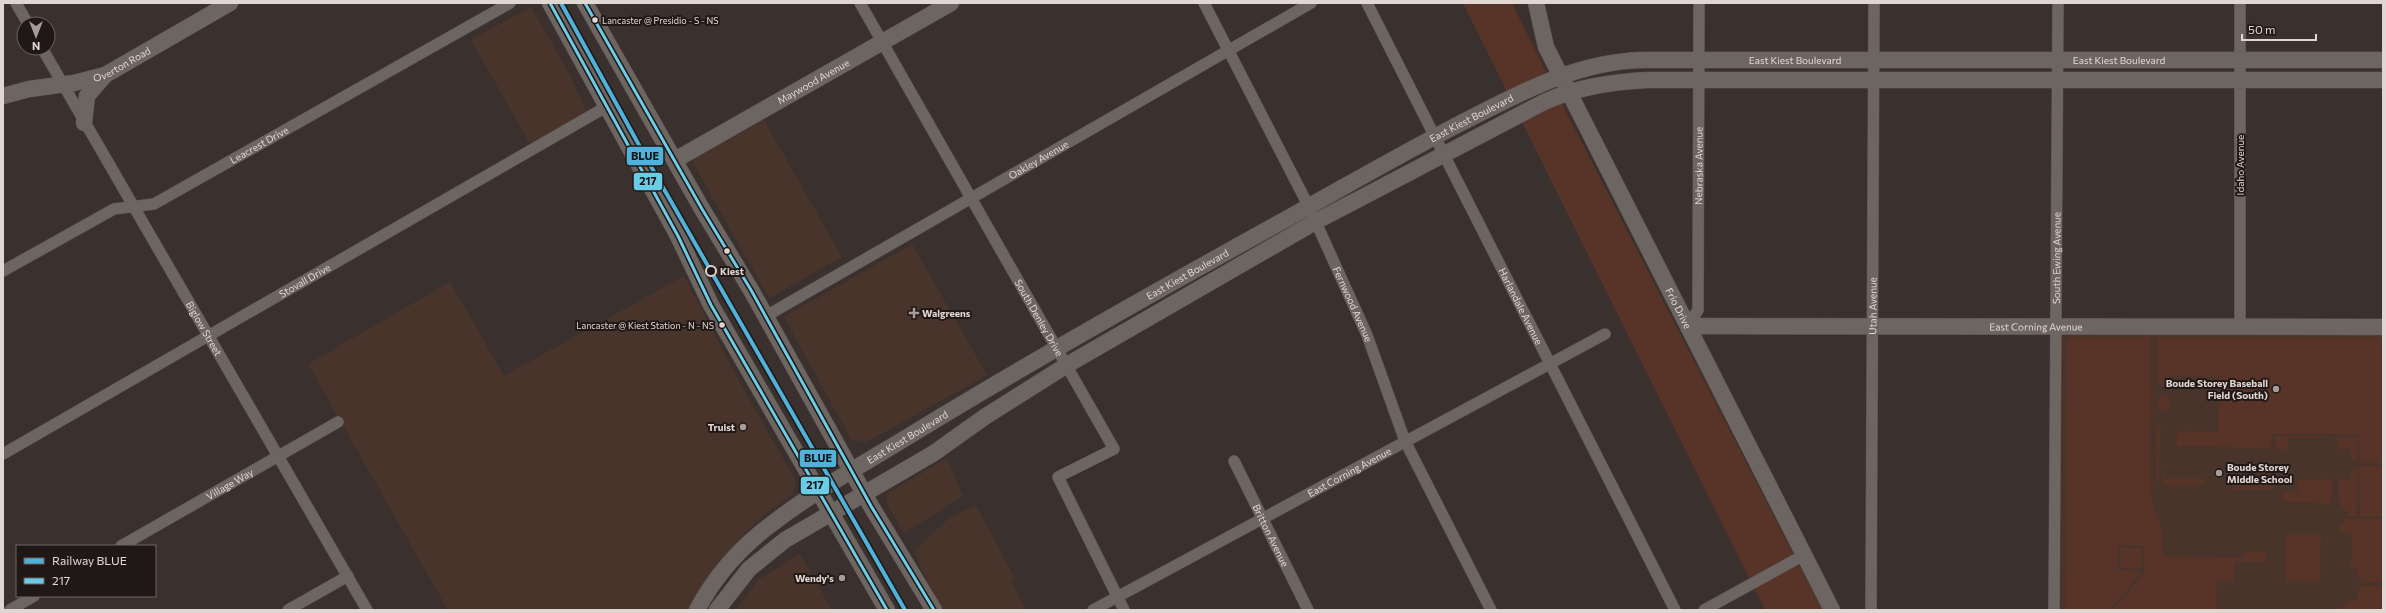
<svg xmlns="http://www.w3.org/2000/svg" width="2386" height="613" font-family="Commissioner,sans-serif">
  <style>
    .built { fill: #49342c }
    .green { fill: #583428 }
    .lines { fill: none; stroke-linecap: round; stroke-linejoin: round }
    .street-casing { stroke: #574f4c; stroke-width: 12 }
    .secondary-casing { stroke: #574f4c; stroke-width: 17 }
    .street { stroke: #6c6562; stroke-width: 11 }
    .secondary { stroke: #6c6562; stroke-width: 16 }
    .bus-1-casing { stroke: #201816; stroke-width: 6 }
    .bus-1 { stroke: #6bcce7; stroke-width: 3 }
    .rail-1-casing { stroke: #201816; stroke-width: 7 }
    .rail-1 { stroke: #4eb2db; stroke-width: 4 }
    .bus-dot { fill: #e2d6d3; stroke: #201816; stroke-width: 1.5 }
    .stop-dot { fill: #201816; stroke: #e2d6d3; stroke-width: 2 }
    .poi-dot { fill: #a79c99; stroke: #201816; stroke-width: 1.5 }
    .labels { text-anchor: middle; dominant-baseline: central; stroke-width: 4; stroke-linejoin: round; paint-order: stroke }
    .bus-label { font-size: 9px; fill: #e2d6d3; stroke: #201816; text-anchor: start }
    .street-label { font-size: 10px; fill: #e2d6d3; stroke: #201816 }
    .stop-label { font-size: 10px; font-weight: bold; fill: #e2d6d3; stroke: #201816; text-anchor: start }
    .poi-label { font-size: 10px; font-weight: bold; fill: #e2d6d3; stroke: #201816; text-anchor: end }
    .line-badge { stroke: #201816; stroke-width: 1.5 }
    .pale-badge-label { font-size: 11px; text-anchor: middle; font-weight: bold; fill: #111 }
  </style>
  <rect width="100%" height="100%" fill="#3a312e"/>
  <path class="built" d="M531,7L570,75L586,112L530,144L471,40Z
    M764,120L842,257L769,298L692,161Z
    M912,244L987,375L865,443L851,439L784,317Z
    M684,276L741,385L796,481L793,494L763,515L744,534L720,561L688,610H448L308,364L450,282L504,376Z
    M2055,327H2383V610H2054Z
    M947,458L963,496L904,533L887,504V494Z
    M976,505L1015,579L1011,581L1026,610H941L914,551L949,518Z
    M800,554L832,610H736L759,579Z"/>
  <path class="green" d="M1463,3H1512L1546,72L1507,92Z
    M1561,102L1822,610H1765L1522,122Z
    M2070,337H2151V499L2162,531L2163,556L2244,558V552H2266V562H2235L2234,581L2217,580L2216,610H2112L2146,572L2144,571V546L2118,545L2117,570L2139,571L2140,573L2123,595L2108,610H2065L2067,340Z
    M2158,337H2383V463H2360L2359,434H2272V437L2270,438L2272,445H2269V448L2177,446V434L2180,431L2219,432V377L2169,376L2168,387L2159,385L2157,382Z
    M2160,396H2169V412L2158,411L2157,400Z
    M2161,422L2159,467H2164V479H2206L2205,482L2196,485H2163L2162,468H2159V484L2157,483L2156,427Z
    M2275,436L2333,437V438H2288V449H2277Z
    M2337,437H2357L2356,462L2351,458V449H2339Z
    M2359,466H2383V516H2360Z
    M2354,467H2357L2356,516H2348V511L2340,508L2342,506L2339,501V479H2351V470H2354Z
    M2232,479H2274V490H2232Z
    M2332,479L2331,504L2283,501L2282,492H2298V480Z
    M2345,519H2383V582H2361V579H2358L2357,569H2351L2352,533H2341V525H2345Z
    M2286,535H2321L2320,581H2286Z
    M2120,548H2142V568H2120Z
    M2360,586H2383V610H2340V607H2348V601L2357,600V590H2360Z"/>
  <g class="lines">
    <defs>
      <g id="street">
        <path d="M16,3L28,24"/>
        <path id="s1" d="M860,3L1114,449L1058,477L1124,610"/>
        <path id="s2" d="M1204,3L1309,207L1367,335L1405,441L1491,610"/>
        <path id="s3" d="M1367,3L1675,610"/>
        <path d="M2240,3V326"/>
        <path id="s4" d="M42,48L367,610"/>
        <path id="s5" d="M3,271L114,209L154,204L510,3"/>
        <path id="s6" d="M766,316L1311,3"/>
        <path id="s7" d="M1688,326L1698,310L1699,3"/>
        <path id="s8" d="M3,454L606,107"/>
        <path id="s9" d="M1234,461L1308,610"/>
        <path id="s10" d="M121,546L338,422"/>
        <path d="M10,610L34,596"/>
        <path d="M288,610L348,576"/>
        <path id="s11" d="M1093,610L1605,334"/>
        <path d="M1704,610L1804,555"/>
        <path id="s12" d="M1871,610L1874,3"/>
        <path id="s13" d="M2054,610L2058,3"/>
      </g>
      <g id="secondary">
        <path d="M550,3L678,236L711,305L887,610"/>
        <path d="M585,3L702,209L751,290L871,506L934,610"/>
        <path id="s14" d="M1536,3L1546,47L1832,610"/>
        <path id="s15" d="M3,96L29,89L74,83L105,75L230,3"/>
        <path d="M84,123L87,96L105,75"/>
        <path id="s16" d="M675,160L951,3"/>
        <path id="s17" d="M1688,326L2383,327"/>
        <path id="s18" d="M697,610C714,578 740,548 769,526C814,491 865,463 914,433C1028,363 1144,298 1261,233C1327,197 1393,158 1461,123C1520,93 1575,62 1642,60H2383"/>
        <path d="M717,610L749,569L785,540L934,453L986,416L1067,365L1315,222L1544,102C1578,87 1610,82 1647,80H2383"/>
      </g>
    </defs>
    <use href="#street" class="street-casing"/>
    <use href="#secondary" class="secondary-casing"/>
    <use href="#street" class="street"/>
    <use href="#secondary" class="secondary"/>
    <defs>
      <path id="bus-1" d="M550,3L678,236L711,305L887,610
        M585,3L702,209L751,290L871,506L934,610"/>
    </defs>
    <use href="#bus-1" class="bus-1-casing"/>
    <use href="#bus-1" class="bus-1"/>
    <defs>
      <path id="rail-1" d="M561,3L645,156L905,610"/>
    </defs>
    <use href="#rail-1" class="rail-1-casing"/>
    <use href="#rail-1" class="rail-1"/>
  </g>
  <g class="bus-dot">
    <circle cx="595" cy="20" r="3.5"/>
    <circle cx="727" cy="251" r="3.5"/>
    <circle cx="722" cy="325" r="3.5"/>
  </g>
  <circle class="stop-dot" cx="711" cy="271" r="5"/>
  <g class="poi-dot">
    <path d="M912 307h4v4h4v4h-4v4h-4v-4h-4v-4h4z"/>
    <circle cx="2276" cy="389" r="4"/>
    <circle cx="743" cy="427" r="4"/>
    <circle cx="2219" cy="473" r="4"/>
    <circle cx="842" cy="578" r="4"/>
  </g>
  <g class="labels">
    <g class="bus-label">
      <text x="602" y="20">Lancaster @ Presidio - S - NS</text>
      <text x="714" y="325" text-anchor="end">Lancaster @ Kiest Station - N - NS</text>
    </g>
    <g class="street-label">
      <text stroke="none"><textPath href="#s18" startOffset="1259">East Kiest Boulevard</textPath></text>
      <text stroke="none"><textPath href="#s18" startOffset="1583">East Kiest Boulevard</textPath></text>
      <text stroke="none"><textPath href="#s15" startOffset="124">Overton Road</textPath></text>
      <text stroke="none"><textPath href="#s16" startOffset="159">Maywood Avenue</textPath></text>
      <text stroke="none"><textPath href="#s18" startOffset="924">East Kiest Boulevard</textPath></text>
      <text stroke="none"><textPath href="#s5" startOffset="288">Leacrest Drive</textPath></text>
      <text stroke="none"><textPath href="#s6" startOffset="314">Oakley Avenue</textPath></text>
      <text transform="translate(2240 165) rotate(-90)">Idaho Avenue</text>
      <text stroke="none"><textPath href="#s7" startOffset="163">Nebraska Avenue</textPath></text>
      <text stroke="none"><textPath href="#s13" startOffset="352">South Ewing Avenue</textPath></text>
      <text stroke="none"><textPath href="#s18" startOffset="600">East Kiest Boulevard</textPath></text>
      <text stroke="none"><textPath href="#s8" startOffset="348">Stovall Drive</textPath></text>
      <text stroke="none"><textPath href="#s2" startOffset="336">Fernwood Avenue</textPath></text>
      <text stroke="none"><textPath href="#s3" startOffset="340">Harlandale Avenue</textPath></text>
      <text stroke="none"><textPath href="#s12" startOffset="304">Utah Avenue</textPath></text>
      <text stroke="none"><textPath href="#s14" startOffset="338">Frio Drive</textPath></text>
      <text stroke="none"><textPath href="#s1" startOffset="362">South Denley Drive</textPath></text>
      <text stroke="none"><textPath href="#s17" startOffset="348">East Corning Avenue</textPath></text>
      <text stroke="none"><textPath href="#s4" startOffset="324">Biglow Street</textPath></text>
      <text stroke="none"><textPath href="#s18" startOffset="276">East Kiest Boulevard</textPath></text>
      <text stroke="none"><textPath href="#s11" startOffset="291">East Corning Avenue</textPath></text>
      <text stroke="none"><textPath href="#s10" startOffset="125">Village Way</textPath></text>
      <text stroke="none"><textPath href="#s9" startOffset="83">Britton Avenue</textPath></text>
    </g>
    <g class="stop-label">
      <text x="720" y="271">Kiest</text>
    </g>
    <g class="poi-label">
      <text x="922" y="313" text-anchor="start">Walgreens</text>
      <text x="2268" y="383">Boude Storey Baseball<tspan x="2268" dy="12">Field (South)</tspan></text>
      <text x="735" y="427">Truist</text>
      <text x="2227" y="467" text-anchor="start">Boude Storey<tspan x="2227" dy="12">Middle School</tspan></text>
      <text x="834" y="578">Wendy's</text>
    </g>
  </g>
  <g class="line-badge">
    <rect x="626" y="146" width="38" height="20" rx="4" fill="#4eb2db"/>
    <rect x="633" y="172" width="30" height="19" rx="4" fill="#6bcce7"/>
    <rect x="799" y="449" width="38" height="19" rx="4" fill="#4eb2db"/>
    <rect x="800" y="476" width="30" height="19" rx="4" fill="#6bcce7"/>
  </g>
  <g class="pale-badge-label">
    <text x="645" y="160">BLUE</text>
    <text x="648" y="185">217</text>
    <text x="818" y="462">BLUE</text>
    <text x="815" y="489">217</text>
  </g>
  <rect width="2386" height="613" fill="none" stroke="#e2d6d3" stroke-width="8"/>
  <rect x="16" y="545" width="140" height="52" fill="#201816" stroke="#6e6462"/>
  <rect x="24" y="558" width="20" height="6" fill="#4eb2db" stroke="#6e6462"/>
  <text x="52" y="565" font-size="12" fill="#e2d6d3">Railway BLUE</text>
  <rect x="24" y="578" width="20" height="6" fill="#6bcce7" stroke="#6e6462"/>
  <text x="52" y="585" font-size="12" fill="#e2d6d3">217</text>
  <g transform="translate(36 36) rotate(180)"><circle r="19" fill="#201816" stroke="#6e6462"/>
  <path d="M0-3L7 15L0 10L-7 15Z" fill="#a79c99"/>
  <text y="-6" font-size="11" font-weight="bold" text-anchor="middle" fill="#e2d6d3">N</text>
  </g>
  <path d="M2242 34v6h74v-6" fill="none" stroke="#e2d6d3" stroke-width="2"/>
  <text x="2248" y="34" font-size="12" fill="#e2d6d3" stroke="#201816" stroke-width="3" paint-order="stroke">50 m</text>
</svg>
